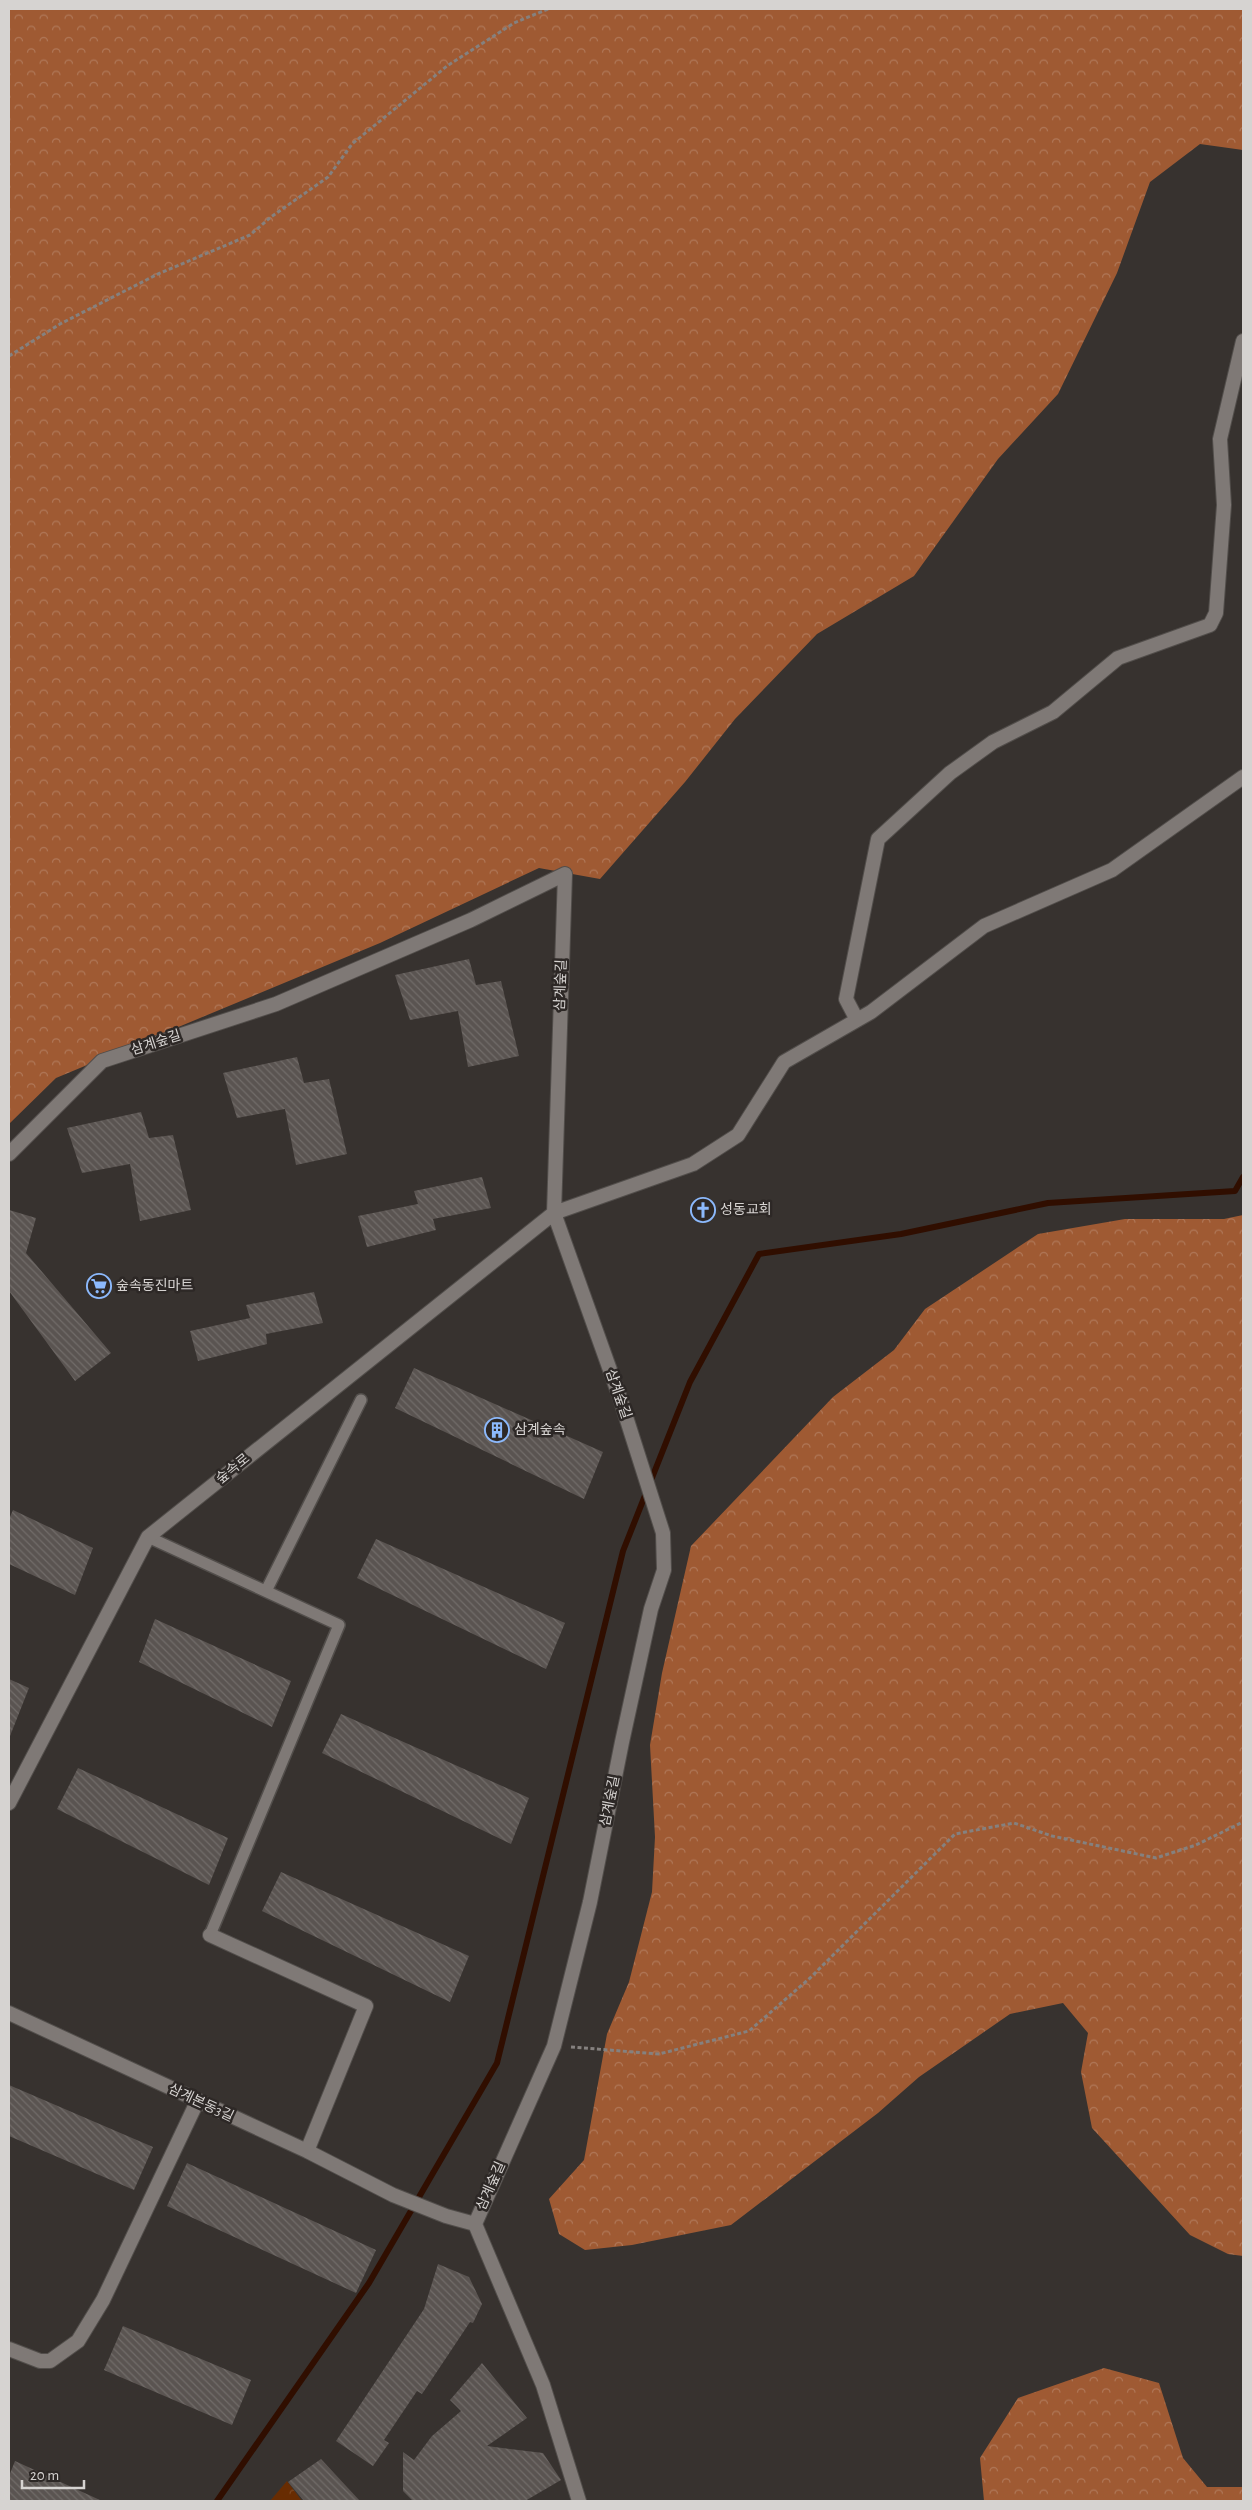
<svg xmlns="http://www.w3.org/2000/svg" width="1252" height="2510" font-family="'Alegreya Sans','Noto Sans KR',sans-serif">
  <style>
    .forest { fill: url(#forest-crowns) }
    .park { fill: url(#park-crowns) }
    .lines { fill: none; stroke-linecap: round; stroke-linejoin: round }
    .stream { stroke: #300e00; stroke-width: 6 }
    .building { fill: url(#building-back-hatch) }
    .service-casing { stroke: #524e4b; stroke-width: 14 }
    .minor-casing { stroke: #524e4b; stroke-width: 16 }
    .path { stroke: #85817f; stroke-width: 3; stroke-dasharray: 4 2.5; stroke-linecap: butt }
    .service { stroke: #7f7976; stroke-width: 11 }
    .minor { stroke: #7f7976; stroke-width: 14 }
    .labels { text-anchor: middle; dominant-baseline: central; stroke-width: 5; stroke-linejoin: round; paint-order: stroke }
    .street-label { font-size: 14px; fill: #d6d3d1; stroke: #2d2826 }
    .poi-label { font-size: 14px; fill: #d6d3d1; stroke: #2d2826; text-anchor: start }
  </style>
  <defs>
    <pattern id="forest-crowns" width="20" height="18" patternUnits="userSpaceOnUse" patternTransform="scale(1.25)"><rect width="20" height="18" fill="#9f5a33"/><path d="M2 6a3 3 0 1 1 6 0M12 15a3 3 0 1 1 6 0" fill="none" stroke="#b07859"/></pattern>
    <pattern id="park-crowns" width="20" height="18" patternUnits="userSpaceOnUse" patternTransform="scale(1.25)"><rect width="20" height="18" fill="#682c02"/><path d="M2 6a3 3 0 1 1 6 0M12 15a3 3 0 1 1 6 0" fill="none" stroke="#7d4a26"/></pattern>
    <pattern id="building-back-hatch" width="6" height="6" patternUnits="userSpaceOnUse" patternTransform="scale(1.25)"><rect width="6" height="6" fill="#5a5451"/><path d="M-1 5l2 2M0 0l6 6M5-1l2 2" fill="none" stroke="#716c69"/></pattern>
  </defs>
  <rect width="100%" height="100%" fill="#37322f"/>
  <path class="forest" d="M9,9H1243V150L1200,144L1150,182L1117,273L1058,394L998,459L914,576L817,634L735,719L685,782L600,879L539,868L380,943L56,1078L9,1124Z
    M1243,1215V2256L1228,2254L1190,2235L1092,2128L1081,2072L1088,2033L1063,2003L1010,2014L919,2077L878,2113L731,2225L632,2245L585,2250L559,2234L549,2199L584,2160L607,2034L629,1982L652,1892L655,1837L650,1745L662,1673L691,1546L833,1397L894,1350L925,1309L1038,1234L1125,1219H1224Z
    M1104,2368L1159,2383L1183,2458L1207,2487H1243V2501H984L980,2458L1018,2398Z"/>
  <path class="park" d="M287,2481L302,2501H270Z"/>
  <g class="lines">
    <path class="stream" d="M217,2501L369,2283L497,2063L623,1551L690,1382L759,1254L901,1234L1048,1203L1235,1191L1243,1177"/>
  </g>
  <path class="building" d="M469,959L476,985L501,981L519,1056L468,1067L458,1011L410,1020L395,975Z
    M297,1057L304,1083L329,1079L347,1154L296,1165L285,1109L237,1118L223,1073Z
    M141,1112L149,1138L173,1135L191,1210L140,1221L130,1164L82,1173L67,1128Z
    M482,1177L491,1208L433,1219L436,1230L367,1247L358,1216L418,1204L414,1191Z
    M9,1210L36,1218L26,1253L111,1353L75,1381L9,1291Z
    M314,1292L323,1323L266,1334L267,1344L198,1361L190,1331L250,1318L246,1305Z
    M414,1368L603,1452L584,1499L395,1408Z
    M13,1510L93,1548L75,1595L9,1564V1519Z
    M376,1539L565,1623L546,1669L357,1578Z
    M155,1619L291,1681L272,1727L139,1662Z
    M9,1679L29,1688L10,1736H9Z
    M341,1714L529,1798L511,1844L322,1753Z
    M78,1768L228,1838L209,1885L57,1809Z
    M281,1872L469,1956L450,2002L262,1911Z
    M9,2085L153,2147L134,2190L9,2136Z
    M187,2163L376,2250L356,2293L167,2206Z
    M438,2264L469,2277L482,2304L473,2323L470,2322L422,2394L417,2391L384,2440L389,2443L373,2466L336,2441L424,2309Z
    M123,2326L251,2380L232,2425L104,2370Z
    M482,2363L527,2418L487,2446L543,2453L561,2480L525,2501H413L403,2491V2452L414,2460L432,2436L461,2411L450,2400Z
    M321,2459L360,2501H304L288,2482Z
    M15,2461L102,2501H9V2476Z"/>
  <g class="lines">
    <defs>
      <path id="service" d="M148,1537L339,1625L210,1935
        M266,1591L361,1400"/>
      <path id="minor" d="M857,1020L846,999L878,839L950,773L993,742L1053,712L1118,658L1210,625L1216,613L1224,505L1220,439L1243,341
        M9,1154L102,1061L276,1004L471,920L565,874L554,1213L620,1398L663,1533L664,1570L651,1609L622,1742L590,1902L554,2046L475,2224L543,2385L579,2501
        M9,1803L148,1537L554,1213L693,1164L738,1135L784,1062L871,1012L984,926L1112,870L1243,777
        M210,1935L366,2006L307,2151
        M9,2013L307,2151L393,2195L446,2216L475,2224
        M9,2349L40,2361H50L78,2341L103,2300L197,2102"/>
    </defs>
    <use href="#service" class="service-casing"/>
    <use href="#minor" class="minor-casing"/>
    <path class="path" d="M9,356L60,324L158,274L250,235L271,217L328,177L352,144L447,66L514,23L548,9
      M571,2047L659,2054L749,2031L810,1978L955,1834L1014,1823L1052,1836L1156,1858L1196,1845L1243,1822"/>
    <use href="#service" class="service"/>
    <use href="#minor" class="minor"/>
  </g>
  <defs>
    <symbol id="church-ring" viewBox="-11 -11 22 22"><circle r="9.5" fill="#2d2826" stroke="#8cb9fc" stroke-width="1.5"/><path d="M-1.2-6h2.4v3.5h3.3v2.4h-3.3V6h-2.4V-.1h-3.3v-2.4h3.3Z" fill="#8cb9fc"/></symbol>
    <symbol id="supermarket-ring" viewBox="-11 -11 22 22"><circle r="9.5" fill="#2d2826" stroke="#8cb9fc" stroke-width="1.5"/><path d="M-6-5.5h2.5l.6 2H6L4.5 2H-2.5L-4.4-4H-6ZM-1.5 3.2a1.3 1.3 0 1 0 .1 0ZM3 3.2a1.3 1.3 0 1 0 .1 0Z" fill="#8cb9fc"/></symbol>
    <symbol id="building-ring" viewBox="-11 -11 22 22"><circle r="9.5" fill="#2d2826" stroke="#8cb9fc" stroke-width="1.5"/><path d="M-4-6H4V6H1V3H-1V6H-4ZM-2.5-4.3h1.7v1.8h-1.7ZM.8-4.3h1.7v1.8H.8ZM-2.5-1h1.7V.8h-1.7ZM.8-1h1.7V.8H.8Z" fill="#8cb9fc"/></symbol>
  </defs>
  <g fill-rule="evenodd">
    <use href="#church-ring" x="689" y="1196" width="28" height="28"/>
    <use href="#supermarket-ring" x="85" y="1272" width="28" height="28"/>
    <use href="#building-ring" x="483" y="1416" width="28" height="28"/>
  </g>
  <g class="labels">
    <g class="street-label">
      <text transform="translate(561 985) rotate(-88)">삼계숲길</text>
      <text transform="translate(156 1043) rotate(-18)">삼계숲길</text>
      <text transform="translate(618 1394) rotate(71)">삼계숲길</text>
      <text transform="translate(233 1469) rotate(-39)">숲속로</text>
      <text transform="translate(610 1801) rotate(-79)">삼계숲길</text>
      <text transform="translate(201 2103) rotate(25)">삼계본동3길</text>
      <text transform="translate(491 2186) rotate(-66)">삼계숲길</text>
    </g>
    <g class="poi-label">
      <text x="720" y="1210">성동교회</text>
      <text x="116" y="1286">숲속동진마트</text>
      <text x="514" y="1430">삼계숲속</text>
    </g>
  </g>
  <rect width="1252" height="2510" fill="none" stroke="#d6d3d1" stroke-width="20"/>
  <path d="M22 2480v8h62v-8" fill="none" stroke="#d6d3d1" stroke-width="2.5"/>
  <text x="30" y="2480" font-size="15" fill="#d6d3d1" stroke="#2d2826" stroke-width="4" paint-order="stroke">20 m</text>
</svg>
